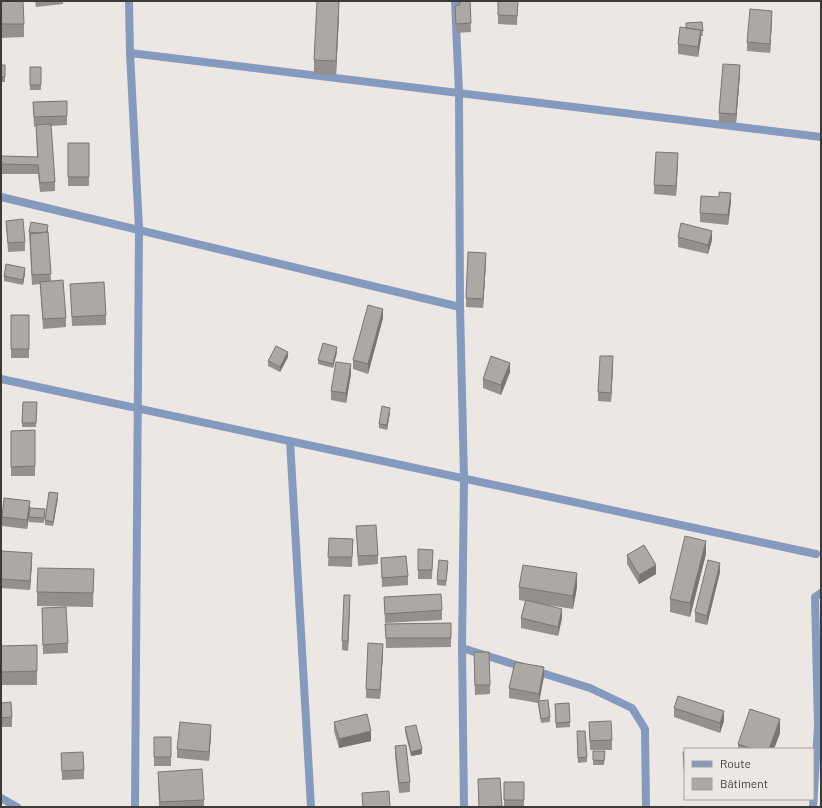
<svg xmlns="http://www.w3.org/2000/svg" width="822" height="808" font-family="Barlow,sans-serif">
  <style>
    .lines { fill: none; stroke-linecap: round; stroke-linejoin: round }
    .street { stroke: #849abf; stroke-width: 8 }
    .wall { fill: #94908d }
    .shaded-wall { fill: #787673 }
    .building { fill: #aca8a4; stroke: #787673 }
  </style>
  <rect width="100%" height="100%" fill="#ece7e2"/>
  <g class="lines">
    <path class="street" d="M129,1L130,53L139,229L135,807
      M455,1L459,93L460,307L464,479L462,648L464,807
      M130,53L821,137
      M1,197L460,307
      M1,379L816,554
      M290,441L311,807
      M462,648L590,688L632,708L645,729L646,807
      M1,798L17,807
      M813,807L818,726L815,597L821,593"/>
  </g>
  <path class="wall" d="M1,1L24,24V37L1,38Z
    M35,1H63V4L36,7Z
    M459,1H470L471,32L456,33L455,6L459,5Z
    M498,1H518L517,25L498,24Z
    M339,15L336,75L314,74V60Z
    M772,20L770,53L747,51V42Z
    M702,22L703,36H701L698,57L678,54V44L686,28Z
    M1,65H5V82H1Z
    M30,67H41V90H30Z
    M740,74L736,123L719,122V113Z
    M67,101V125L51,126L55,182V191L40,192L38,174H1V156L37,157L36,126L34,127L33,102Z
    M68,143H89V186H68Z
    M678,162L676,196L654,194V185Z
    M719,197L731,202L728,225L700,222V213Z
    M6,221L25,242V251L8,252Z
    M48,230V232L51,281L66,318V327L43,329L40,284L32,285L29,232Z
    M678,237L712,240L708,254L678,247Z
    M486,262L483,308L466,307V298Z
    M25,273L23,285L4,281V276Z
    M70,284L106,315V325L72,326Z
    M11,315H29V358H11Z
    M383,318L368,374L353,369V360Z
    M337,352L333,368L318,364V360Z
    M288,357L280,372L268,366V361Z
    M613,366L611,402L598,401V392Z
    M510,372L501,395L483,388V379Z
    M351,374L346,403L331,400V391Z
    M23,402H37L36,427H22Z
    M390,412L387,430L379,428V424Z
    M35,430V476H11V431Z
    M58,498L53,526L45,525V520Z
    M30,509L45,514L44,523L29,522V517L27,529L2,526V517Z
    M356,526L378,555V564L358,566Z
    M329,538L353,539L352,567L328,566Z
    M418,549L433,550L432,579H418Z
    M1,551L32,562L30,590L1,588Z
    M706,554L690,617L670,612V599Z
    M627,555L656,574L639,584L627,564Z
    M381,558L408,576V585L382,587Z
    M448,566L446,586L437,585V580Z
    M94,569L93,607L37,606V592Z
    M720,572L707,625L695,622V612Z
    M519,587H577L573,609L541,604L562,618L558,636L521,628V618L525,601L519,600Z
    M384,597L442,610V620L385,623Z
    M350,605L348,651L342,650V641Z
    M42,608L68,643V653L43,654Z
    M451,623V647L386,648L385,624Z
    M37,645V685H1V646Z
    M383,653L380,699L366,698V689Z
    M474,661L490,685V694L475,695Z
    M544,676L539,701L550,717V722L541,723L538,703L509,698V688Z
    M1,703L12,717V727H1Z
    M555,704L570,722V727L556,728Z
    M674,708L724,721L720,733L674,717Z
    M334,722L371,741L339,748L334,731Z
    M589,722L612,740V750H590Z
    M405,727L422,754L411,756L405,732Z
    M577,731L587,757V762L578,763Z
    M780,733L774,749H738V744Z
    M211,734L209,761L177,758V749Z
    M154,737H171V766H154Z
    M395,746L410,782V792L399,793L395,755Z
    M593,751H605L604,765H593Z
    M683,752H685V785L683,762Z
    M61,753L84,770V779L62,780Z
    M158,772L204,800V807H159Z
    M504,782H524V807H504Z"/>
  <path class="shaded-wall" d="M339,1V15L336,75V61Z
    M772,11V20L770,53V44Z
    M701,30V39L698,57V47Z
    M740,65V74L736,123V114Z
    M678,153V162L676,196V186Z
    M731,193V202L728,225V215Z
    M712,231V240L708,254V245Z
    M486,253V262L483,308V299Z
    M25,268V273L23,285V280Z
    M383,309V318L368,374V364Z
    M337,347V352L333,368V364Z
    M288,352V357L280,372V367Z
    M613,356V366L611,402V393Z
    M510,363V372L501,395V385Z
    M351,364V374L346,403V393Z
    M390,408V412L387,430V425Z
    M58,493V498L53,526V522Z
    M30,501V510L27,529V520Z
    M706,541V554L690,617V603Z
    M32,553V562L30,590V581Z
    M720,563V572L707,625V616Z
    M656,565V574L639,584V575Z
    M577,573V587L573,609V596Z
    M350,595V605L348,651V641Z
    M562,609V618L558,636V627Z
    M383,644V653L380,699V690Z
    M544,667V676L539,703V694Z
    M724,711V721L720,733V723Z
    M780,719V733L774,749H769Z
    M211,725V734L209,761V752Z
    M371,731V741L339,748V739Z
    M422,749V754L411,756V752Z"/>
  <path class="building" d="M1,1H23L24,24H1Z
    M317,1H339L336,61L314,60Z
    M460,1H470L471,23L456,24L455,6L460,5Z
    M498,1H518L517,16L498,15Z
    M750,9L772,11L770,44L747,42Z
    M702,22L703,31H701V30L686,28V23Z
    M680,27L701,30L698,47L678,44Z
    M723,64L740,65L736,114L719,113Z
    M1,65H5V77H1Z
    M30,67H41V85H30Z
    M67,101V116L34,117L33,102Z
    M51,124L55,182L40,183L38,165L1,164V156L38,157L36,125Z
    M68,143H89V177H68Z
    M656,152L678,153L676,186L654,185Z
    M719,192L731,193L728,215L700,213L701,196L719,197Z
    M23,219L25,242L8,243L6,221Z
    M31,222L48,225L47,232L37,233L29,232Z
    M681,223L712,231L708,245L678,237Z
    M48,232L51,274L32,275L30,234Z
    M468,252L486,253L483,299L466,298Z
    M6,264L25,268L23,280L4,276Z
    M63,280L66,318L43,319L40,282Z
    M104,282L106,315L72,317L70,284Z
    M368,305L383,309L368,364L353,360Z
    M11,315H29V349H11Z
    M323,343L337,347L333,364L318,360Z
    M276,346L288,352L280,367L268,361Z
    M491,356L510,363L501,385L483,379Z
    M600,356H613L611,393L598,392Z
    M336,362L351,364L346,393L331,391Z
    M23,402H37L36,423H22Z
    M382,406L390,408L387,425L379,424Z
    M35,430V466L11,467V431Z
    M49,492L58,493L53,522L45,520Z
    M4,498L30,501L27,520L2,517Z
    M30,508L45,509L44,518L29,517Z
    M376,525L378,555L358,556L356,526Z
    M685,536L706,541L690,603L670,599Z
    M329,538L353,539L352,557H328Z
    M644,545L656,565L639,575L627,555Z
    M418,549L433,550L432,570H418Z
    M1,551L32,553L30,581L1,579Z
    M406,556L408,576L382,578L381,558Z
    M439,560L448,561L446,581L437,580Z
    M708,560L720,563L707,616L695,612Z
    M523,565L577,573L573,596L519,587Z
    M38,568L94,569L93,593L37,592Z
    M441,594L442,610L385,614L384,597Z
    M344,595H350L348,641H342Z
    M526,600L562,609L558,627L521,618Z
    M66,607L68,643L43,645L42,608Z
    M451,623V638H386L385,624Z
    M368,643L383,644L380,690L366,689Z
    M37,645V671L1,672V646Z
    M474,652H489L490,685H475Z
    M515,662L544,667L539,694L509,688Z
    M678,696L724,711L720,723L674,708Z
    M548,700L550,717L541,719L538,701Z
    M11,702L12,717L1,718V703Z
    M569,703L570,722L556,723L555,704Z
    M750,709L780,719L769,749H752L738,744Z
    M367,714L371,731L339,739L334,722Z
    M611,721L612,740L590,741L589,722Z
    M180,722L211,725L209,752L177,749Z
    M416,725L422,749L411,752L405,727Z
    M577,731H585L587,757L578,758Z
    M154,737H171V757H154Z
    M406,745L410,782L399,783L395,746Z
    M593,751H605L604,761L593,760Z
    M83,752L84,770L62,771L61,753Z
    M683,752H685V776Z
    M202,769L204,800L160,802L158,772Z
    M500,778L502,806L479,807L478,779Z
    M504,782H524V800H504Z
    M389,791L390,807H363L362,793Z"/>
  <rect width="822" height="808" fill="none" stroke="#3d3b39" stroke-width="4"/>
  <rect x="684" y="748" width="130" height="52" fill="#ece7e2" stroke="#a6a29e"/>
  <rect x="692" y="761" width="20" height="6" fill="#849abf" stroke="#a6a29e"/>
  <text x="720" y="768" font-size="12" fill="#3d3b39">Route</text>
  <rect x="692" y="778" width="20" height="12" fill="#aca8a4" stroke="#a6a29e"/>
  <text x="720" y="788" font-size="12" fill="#3d3b39">Bâtiment</text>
</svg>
